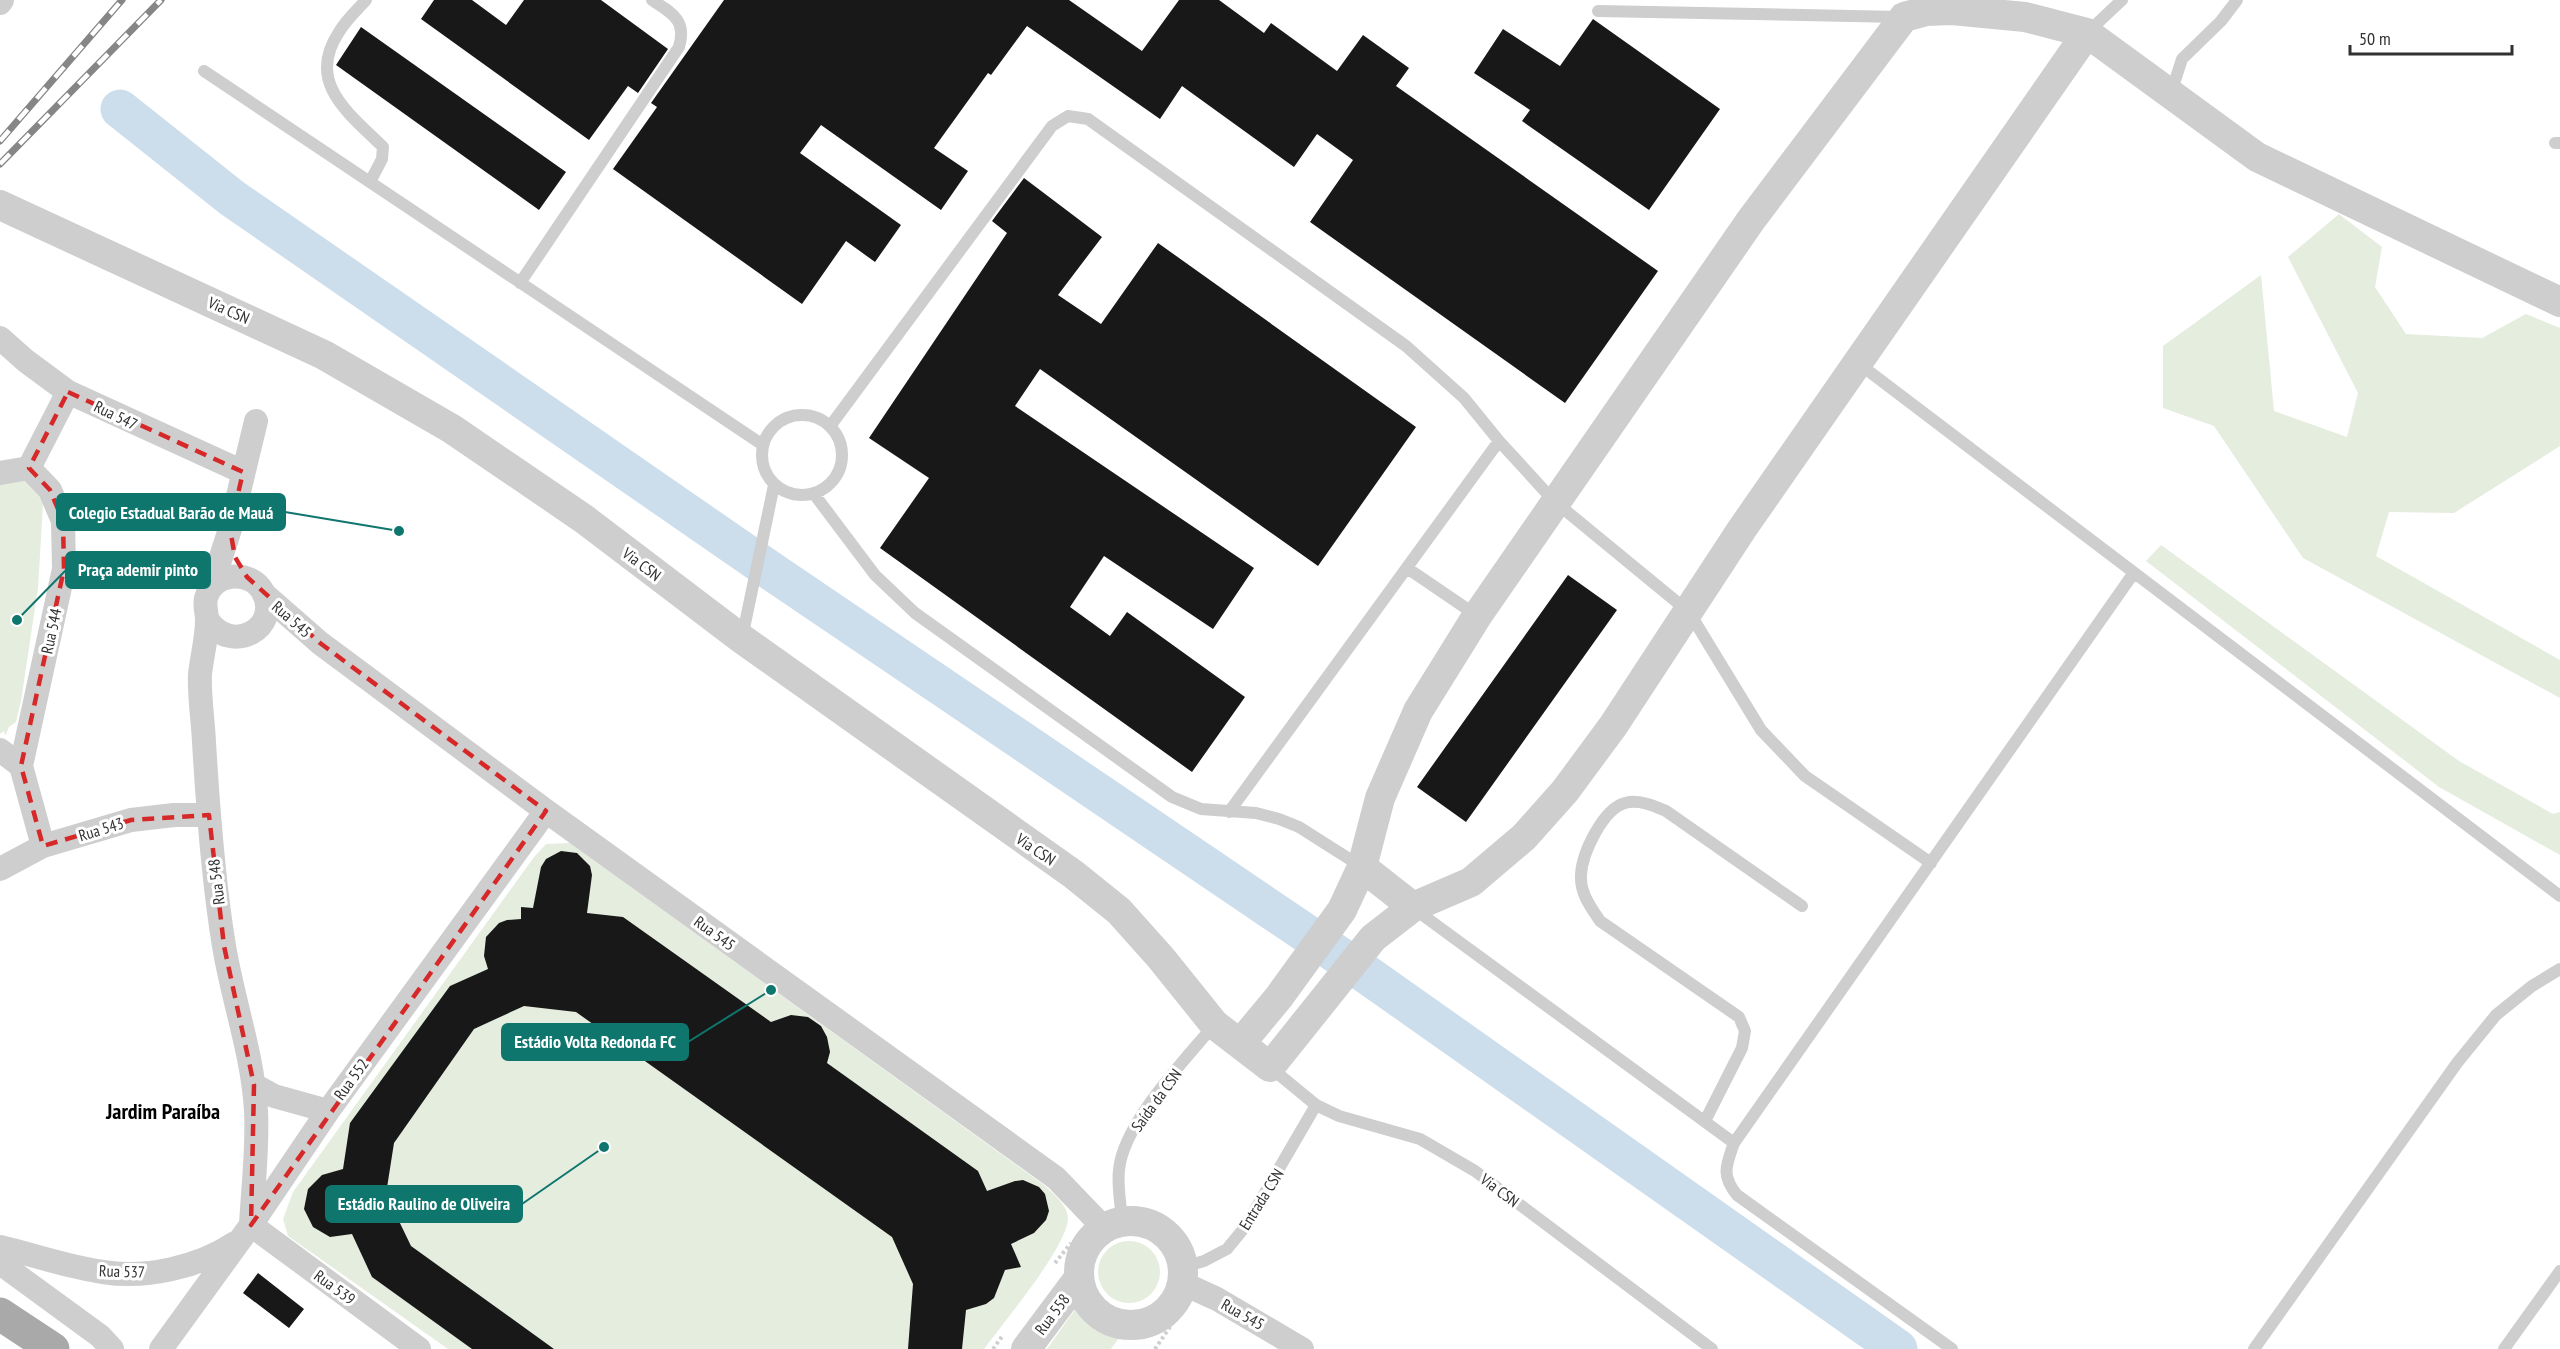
<svg xmlns="http://www.w3.org/2000/svg" width="2560" height="1349" font-family="'PT Sans Narrow',sans-serif">
  <style>
    .green { fill: #e5eddf }
    .lines { fill: none; stroke-linecap: round; stroke-linejoin: round }
    .river { stroke: #ccddec; stroke-width: 39 }
    .building { fill: #181818 }
    .path { stroke: #cecece; stroke-width: 4; stroke-dasharray: 3 3; stroke-linecap: butt }
    .service { stroke: #cecece; stroke-width: 12 }
    .minor { stroke: #cecece; stroke-width: 24 }
    .tertiary { stroke: #cecece; stroke-width: 30 }
    .primary { stroke: #a9a9a9; stroke-width: 33 }
    .rail-casing { stroke: #868686; stroke-width: 7 }
    .rail { stroke: #fff; stroke-width: 4.5; stroke-dasharray: 14; stroke-linecap: butt }
    .marked { fill: none; stroke: #d62828; stroke-width: 4.5; stroke-dasharray: 12 8; stroke-linejoin: round }
    .labels { text-anchor: middle; dominant-baseline: central; stroke-width: 6; stroke-linejoin: round; paint-order: stroke }
    .street-label { font-size: 16px; fill: #313131; stroke: #fff }
    .district-label { font-size: 22px; font-weight: bold; fill: #000; stroke: #fff }
    .leader { fill: none; stroke: #0f766e; stroke-width: 2 }
    .callout-dot { fill: #0f766e; stroke: #fff; stroke-width: 2 }
    .callout { fill: #0f766e; stroke: #0f766e; stroke-width: 2 }
    .callout-label { font-size: 18px; text-anchor: middle; font-weight: bold; fill: #fff }
  </style>
  <rect width="100%" height="100%" fill="#fff"/>
  <path class="green" d="M2339,214L2382,247L2375,287L2406,334L2482,338L2526,314L2560,328V446L2454,513L2389,512L2376,556L2560,660V698L2303,558L2214,426L2163,408V346L2261,275L2274,411L2347,437L2358,393L2288,257Z
    M0,478H28L44,487L38,588L21,701L16,722L9,727L5,736L4,731L0,734Z
    M2161,545L2459,761L2553,814L2560,812V855L2439,787L2146,561Z
    M570,843L1044,1185C1052,1193 1068,1205 1068,1218C1068,1246 1003,1323 984,1349H448L288,1236L283,1219L293,1192L534,857L546,844Z
    M1098 1272a31 31 0 1 1 62 0a31 31 0 1 1-62 0Z
    M1076,1308L1098,1329L1119,1338L1111,1349H1047Z"/>
  <g class="lines">
    <path class="river" d="M120,109L232,198L777,575L1366,974L1898,1349"/>
  </g>
  <path class="building" d="M434,0H472L506,25L524,0H601L668,49L638,93L628,86L589,140L421,19Z
    M724,0H1069L1142,51L1179,0H1219L1264,33L1271,23L1337,71L1363,35L1409,68L1396,86L1658,271L1565,403L1310,222L1353,160L1317,134L1294,167L1182,86L1160,119L1027,26L991,75L988,73L934,148L968,171L941,210L821,125L800,153L901,225L875,262L846,241L802,304L613,169L657,107L651,103Z
    M1593,19L1720,109L1649,210L1522,121L1530,110L1474,73L1503,29L1560,66Z
    M361,27L566,172L539,210L336,65Z
    M1024,178L1102,237L1058,295L1101,324L1158,243L1416,427L1318,566L1040,369L1015,406L1254,568L1213,629L1104,556L1070,607L1110,636L1127,612L1245,697L1192,772L880,548L929,478L869,438L1007,233L992,221Z
    M1568,575L1617,610L1466,822L1417,787Z
    M561,851L577,853L590,866L592,875L587,913L623,917L771,1022L791,1015L808,1017L821,1026L827,1037L830,1052L827,1063L978,1171L987,1191L1015,1181L1023,1180L1039,1187L1045,1194L1049,1211L1046,1220L1034,1233L1011,1244L1021,1267L1005,1270L994,1298L986,1304L966,1310L962,1349H908L913,1284L892,1237L576,1012L524,1006L474,1029L394,1143L386,1194L411,1246L554,1349H472L372,1277L352,1234L330,1237L313,1227L304,1209L308,1189L322,1175L343,1169L350,1123L450,986L488,969L484,956L486,937L499,923L507,920L521,919V907L533,908L541,867L546,859Z
    M258,1273L304,1309L289,1328L243,1293Z"/>
  <g class="lines">
    <path class="path" d="M1055,1263L1071,1243
      M993,1349L1003,1335
      M1155,1349L1182,1309"/>
    <path class="service" d="M366,0C357,10 346,20 339,32C305,83 350,114 383,147L382,159L370,182
      M1598,11L1900,17
      M2088,32L2122,0
      M204,71L763,445
      M2171,93L2182,59L2221,21L2237,0
      M2555,143H2560
      M520,283L679,47C687,20 672,13 652,0
      M1858,363L2560,896
      M762 455a40 40 0 1 1 80 0a40 40 0 1 1-80 0Z
      M831,425L1052,126L1068,116L1088,119L1406,346L1464,398L1499,441L1554,501L1689,612L1761,730L1805,776L1931,863
      M814,494L875,575L915,613L1172,797L1201,809L1256,813L1279,819L1299,827L1362,867
      M1407,568L1476,615
      M742,638L774,485
      M1229,812L1499,441
      M1413,908L1734,1143
      M1271,1068L1316,1105L1339,1116L1420,1139L1475,1171L1712,1349
      M1705,1121L1742,1048L1745,1031L1739,1017L1600,921C1590,906 1580,893 1581,875C1582,853 1603,809 1625,803C1639,799 1654,806 1666,811L1802,906
      M1122,1221C1121,1205 1117,1186 1119,1170C1123,1124 1184,1061 1214,1025
      M1183,1267L1204,1261L1227,1249L1245,1227L1316,1105
      M1952,1349L1737,1195C1721,1175 1726,1166 1734,1143L2133,574
      M2254,1349L2457,1063L2496,1015L2532,986L2560,969
      M2504,1349L2560,1271"/>
    <path class="minor" d="M0,3L2,0
      M0,338L26,361L68,392L243,472
      M29,468L50,490L63,521L64,569L21,766L43,846
      M29,468L68,392
      M0,473L29,468
      M211,588L230,529L256,421
      M264,594L320,643L546,811L1056,1178L1104,1228
      M207,619C231,657 282,627 263,592C251,569 213,572 206,598C204,606 207,612 207,620C207,638 202,656 200,674C199,696 203,720 204,742C208,810 213,879 224,946C233,1001 253,1055 256,1111C258,1148 253,1187 251,1225
      M0,750L21,766
      M0,869L43,846L131,820L174,815H209
      M254,1085L274,1096L328,1111
      M251,1225L419,1349
      M0,1247C34,1255 68,1267 103,1272C146,1279 199,1267 235,1243
      M0,1263L100,1336L112,1349
      M1182,1283L1217,1299L1302,1349
      M161,1349L251,1225L328,1111L546,811"/>
    <path class="tertiary" d="M0,205L324,355L452,429L584,519L742,639L1073,874L1119,911L1161,958L1214,1024L1270,1067L1373,938L1413,907L1471,882L1524,837L1565,791L1613,726L1742,529L2087,33
      M1362,867L1413,907
      M1240,1044L1279,997L1342,910L1362,867L1380,798L1418,711L1477,616L1751,220L1904,17L1926,11L1952,10L2025,17L2087,33L2257,157L2560,302
      M1079 1273a52 52 0 1 1 104 0a52 52 0 1 1-104 0Z
      M1026,1349L1079,1278"/>
    <path class="primary" d="M0,1314L53,1349"/>
    <defs>
      <path id="rail" d="M0,141L122,0
        M0,164L161,0"/>
    </defs>
    <use href="#rail" class="rail-casing"/>
    <use href="#rail" class="rail"/>
  </g>
  <path class="marked" d="M68,392L243,472L230,529L235,557L247,577L320,643L546,811L251,1225L254,1085L224,946L209,815L131,820L43,846L21,766L64,569L63,521L50,490L29,468Z"/>
  <g class="labels">
    <g class="street-label">
      <text transform="translate(229 310) rotate(24)">Via CSN</text>
      <text transform="translate(116 415) rotate(26)">Rua 547</text>
      <text transform="translate(642 564) rotate(37)">Via CSN</text>
      <text transform="translate(292 619) rotate(41)">Rua 545</text>
      <text transform="translate(51 631) rotate(-78)">Rua 544</text>
      <text transform="translate(101 829) rotate(-17)">Rua 543</text>
      <text transform="translate(1036 849) rotate(34)">Via CSN</text>
      <text transform="translate(216 882) rotate(-97)">Rua 548</text>
      <text transform="translate(715 933) rotate(36)">Rua 545</text>
      <text transform="translate(351 1079) rotate(-54)">Rua 552</text>
      <text transform="translate(1156 1100) rotate(-54)">Saída da CSN</text>
      <text transform="translate(1500 1190) rotate(37)">Via CSN</text>
      <text transform="translate(1261 1199) rotate(-58)">Entrada CSN</text>
      <text transform="translate(122 1271) rotate(2)">Rua 537</text>
      <text transform="translate(335 1287) rotate(36)">Rua 539</text>
      <text transform="translate(1052 1314) rotate(-53)">Rua 558</text>
      <text transform="translate(1243 1314) rotate(29)">Rua 545</text>
    </g>
    <g class="district-label">
      <text x="163" y="1111">Jardim Paraíba</text>
    </g>
  </g>
  <path class="leader" d="M399 531L285 512M17 620L66 570M771 990L688 1042M604 1147L522 1204"/>
  <g class="callout-dot">
    <circle cx="399" cy="531" r="6"/>
    <circle cx="17" cy="620" r="6"/>
    <circle cx="771" cy="990" r="6"/>
    <circle cx="604" cy="1147" r="6"/>
  </g>
  <g class="callout">
    <rect x="57" y="494" width="228" height="36" rx="6"/>
    <rect x="66" y="552" width="144" height="36" rx="6"/>
    <rect x="502" y="1024" width="186" height="36" rx="6"/>
    <rect x="326" y="1186" width="196" height="36" rx="6"/>
  </g>
  <g class="callout-label">
    <text x="171" y="519">Colegio Estadual Barão de Mauá</text>
    <text x="138" y="576">Praça ademir pinto</text>
    <text x="595" y="1048">Estádio Volta Redonda FC</text>
    <text x="424" y="1210">Estádio Raulino de Oliveira</text>
  </g>
  <path d="M2350 45v9h162v-9" fill="none" stroke="#313131" stroke-width="3"/>
  <text x="2359" y="45" font-size="18" fill="#313131" stroke="#ffffff" stroke-width="4.5" paint-order="stroke">50 m</text>
</svg>
